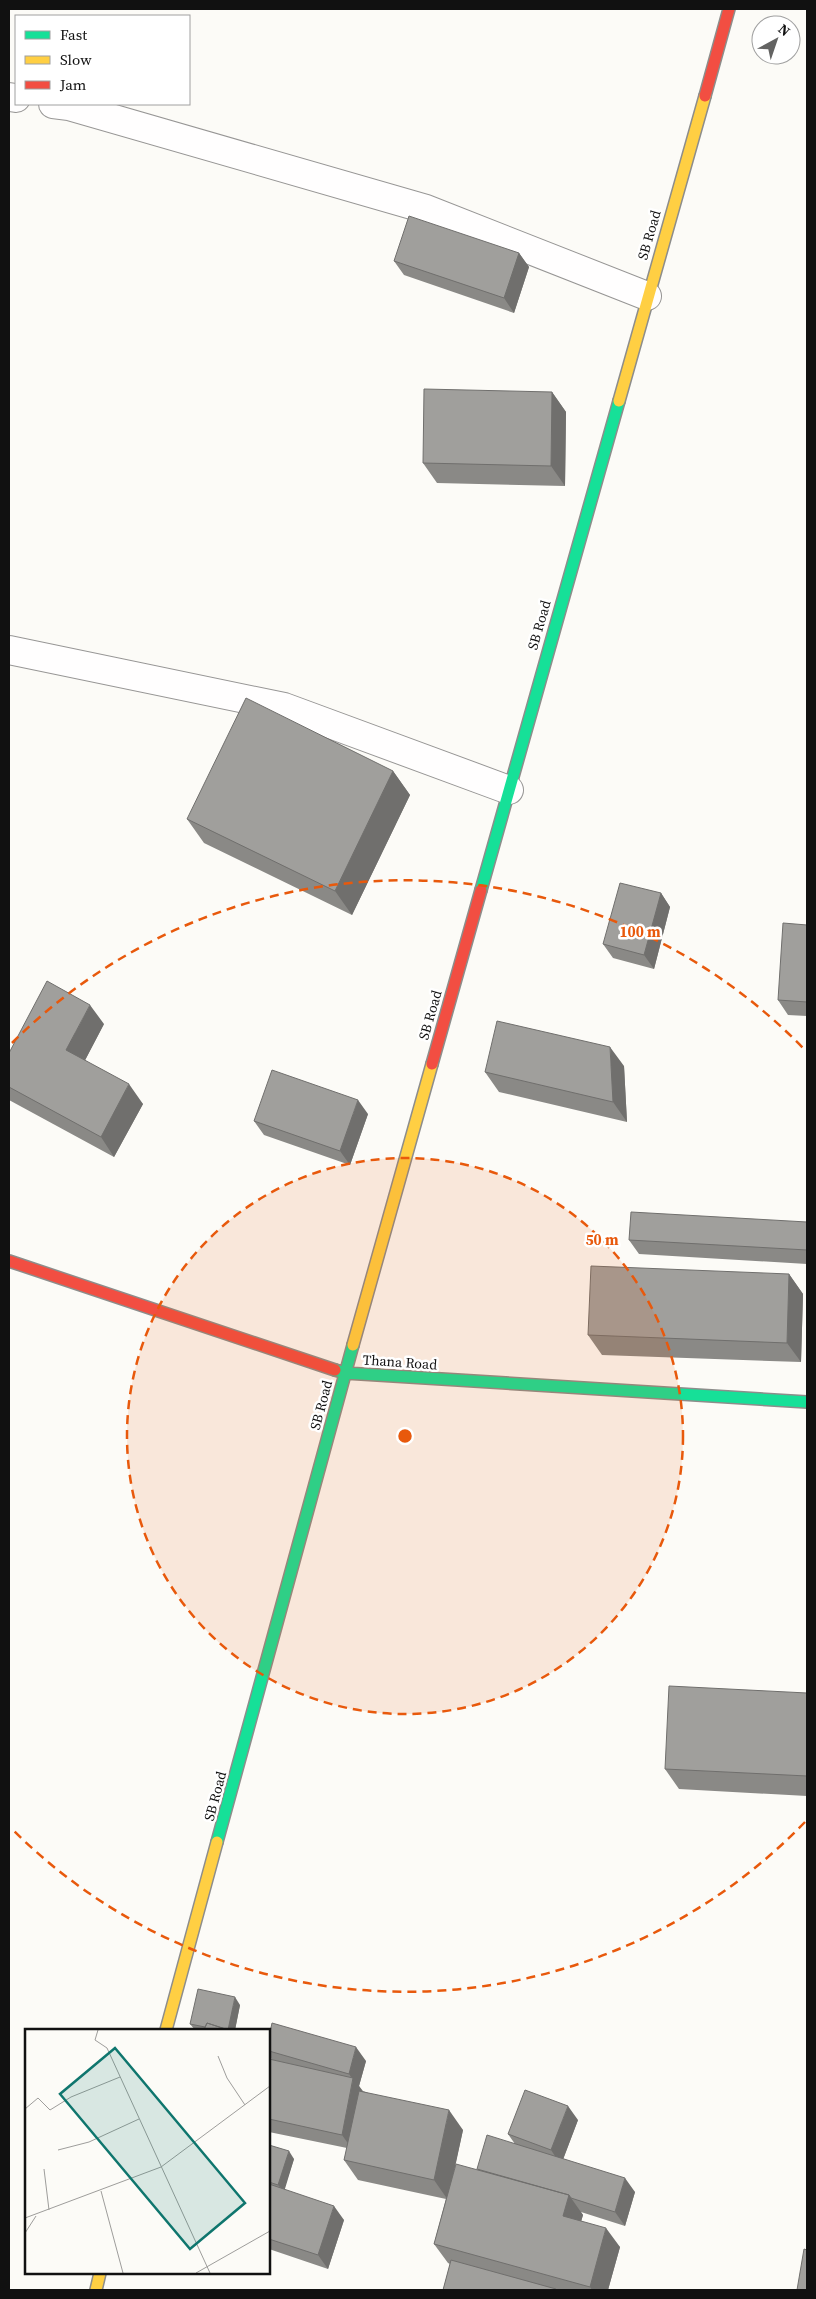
<svg xmlns="http://www.w3.org/2000/svg" width="816" height="2299" font-family="'Source Serif 4',serif">
  <style>
    .lines { fill: none; stroke-linecap: round; stroke-linejoin: round }
    .street-casing { stroke: #979695; stroke-width: 30 }
    .fast-casing { stroke: #8d8d8b; stroke-width: 14 }
    .slow-casing { stroke: #8d8d8b; stroke-width: 14 }
    .jam-casing { stroke: #8d8d8b; stroke-width: 14 }
    .street { stroke: #fffefe; stroke-width: 28 }
    .fast { stroke: #16e098; stroke-width: 11 }
    .slow { stroke: #ffcf43; stroke-width: 11 }
    .jam { stroke: #f24e42; stroke-width: 11 }
    .wall { fill: #8a8986 }
    .shaded-wall { fill: #706f6d }
    .building { fill: #a09f9c; stroke: #706f6d }
    .ring { fill: none; stroke: #e8590c; stroke-width: 2.5; stroke-dasharray: 9 6 }
    .labels { text-anchor: middle; dominant-baseline: central; stroke-width: 5; stroke-linejoin: round; paint-order: stroke }
    .street-label { font-size: 14px; fill: #111; stroke: #fff }
    .inset-road { fill: none; stroke: #9e9d9b; stroke-width: 1 }
    .view { fill: #0f766e; fill-opacity: 0.15; stroke: #0f766e; stroke-width: 2.5 }
    .inset-edge { fill: none; stroke: #111; stroke-width: 2.5 }
    .centre { fill: #e8590c; stroke: #fff; stroke-width: 2.5 }
    .ring-label { font-size: 15px; text-anchor: middle; font-weight: bold; fill: #e8590c; stroke: #fff; stroke-width: 5; stroke-linejoin: round; paint-order: stroke }
  </style>
  <rect width="100%" height="100%" fill="#fcfbf7"/>
  <g class="lines">
    <defs>
      <path id="street" d="M9,97L16,98
        M53,104L69,106L426,209L647,296
        M9,650L284,707L509,790"/>
      <path id="fast" d="M481,890L619,401
        M335,1370L345,1373L807,1402
        M217,1842L353,1345"/>
      <path id="slow" d="M619,401L705,96
        M353,1345L432,1064
        M166,2030L217,1842
        M96,2290L100,2273"/>
      <path id="jam" d="M705,96L729,9
        M432,1064L481,890
        M9,1261L335,1370"/>
    </defs>
    <use href="#street" class="street-casing"/>
    <use href="#fast" class="fast-casing"/>
    <use href="#slow" class="slow-casing"/>
    <use href="#jam" class="jam-casing"/>
    <use href="#street" class="street"/>
    <use href="#fast" class="fast"/>
    <use href="#slow" class="slow"/>
    <use href="#jam" class="jam"/>
  </g>
  <path class="wall" d="M519,253L529,267L514,313L404,275L394,261Z
    M552,392L566,412L565,486L437,483L423,463Z
    M393,771L410,795L352,915L204,843L187,819Z
    M661,893L670,907L654,969L613,958L603,944Z
    M807,925V1016L788,1015L778,1000Z
    M104,1024L85,1060L143,1104L114,1157L9,1100V1053Z
    M624,1066L627,1122L499,1092L485,1072Z
    M368,1114L350,1165L264,1135L254,1121Z
    M807,1222V1264L639,1254L629,1240Z
    M789,1274L803,1294L801,1362L602,1355L588,1335Z
    M807,1693V1796L679,1789L665,1769Z
    M240,2005L235,2030H195L190,2024Z
    M269,2037L366,2061L359,2086L363,2091L463,2130L452,2179L477,2170L515,2144L508,2134L578,2120L563,2159L635,2192L625,2226L581,2212L583,2215L581,2221L620,2247L608,2290H443L450,2264L448,2263L434,2244L446,2199L358,2180L344,2160L347,2148L269,2132V2059L272,2060L269,2055Z
    M269,2145L294,2159L284,2189L344,2220L328,2269L269,2249Z"/>
  <path class="shaded-wall" d="M519,253L529,267L514,313L504,298Z
    M552,392L566,412L565,486L551,466Z
    M393,771L410,795L352,915L335,891Z
    M661,893L670,907L654,969L644,955Z
    M90,1005L104,1024L80,1070L66,1050Z
    M610,1047L624,1066L627,1122L613,1102Z
    M129,1084L143,1104L114,1157L101,1137Z
    M358,1100L368,1114L350,1165L340,1151Z
    M789,1274L803,1294L801,1362L787,1343Z
    M235,1997L240,2005L235,2030H228Z
    M356,2047L366,2061L359,2086L363,2092L352,2149L342,2135L353,2080L349,2074Z
    M568,2106L578,2120L561,2165L551,2150Z
    M449,2110L463,2130L448,2200L434,2180Z
    M289,2151L294,2159L284,2192L278,2185Z
    M625,2178L635,2192L625,2226L615,2212Z
    M569,2195L583,2215L577,2236L563,2216Z
    M334,2206L344,2220L328,2269L318,2255Z
    M606,2228L620,2247L608,2290H592L590,2287Z"/>
  <path class="building" d="M409,216L519,253L504,298L394,261Z
    M424,389L552,392L551,466L423,463Z
    M246,698L393,771L335,891L187,819Z
    M620,883L661,893L644,955L603,944Z
    M783,923L807,925V1002L778,1000Z
    M47,981L90,1005L66,1050L129,1084L101,1137L9,1087V1053Z
    M497,1021L610,1047L613,1102L485,1072Z
    M272,1070L358,1100L340,1151L254,1121Z
    M631,1212L807,1222V1250L629,1240Z
    M591,1266L789,1274L787,1343L588,1335Z
    M669,1686L807,1693V1776L665,1769Z
    M198,1989L235,1997L228,2030L207,2023L205,2027L190,2024Z
    M207,2023L229,2030H204Z
    M272,2023L356,2047L349,2074L269,2051V2037Z
    M269,2059L353,2078L342,2135L269,2119Z
    M525,2090L568,2106L551,2150L508,2134Z
    M359,2091L449,2110L434,2180L344,2160Z
    M487,2135L625,2178L615,2212L571,2198L569,2195L477,2169Z
    M269,2145L289,2151L278,2185L269,2182Z
    M456,2164L569,2195L563,2216L606,2228L590,2287L434,2244Z
    M269,2184L334,2206L318,2255L269,2239Z
    M804,2249L807,2250V2290H797Z
    M451,2260L556,2289L555,2290H443Z"/>
  <circle cx="405" cy="1436" r="278" fill="#e8590c" fill-opacity=".12"/>
  <g class="ring">
    <circle cx="405" cy="1436" r="278"/>
    <path d="M805 1822A556 556 0 0 1 12 1829M12 1043A556 556 0 0 1 805 1050"/>
  </g>
  <g class="labels">
    <g class="street-label">
      <text transform="translate(649 235) rotate(-74)">SB Road</text>
      <text transform="translate(539 625) rotate(-74)">SB Road</text>
      <text transform="translate(430 1015) rotate(-74)">SB Road</text>
      <text transform="translate(400 1362) rotate(4)">Thana Road</text>
      <text transform="translate(321 1405) rotate(-75)">SB Road</text>
      <text transform="translate(215 1796) rotate(-75)">SB Road</text>
    </g>
  </g>
  <g transform="translate(25 2029)">
    <rect width="245" height="245" fill="#fcfbf7"/>
    <path class="inset-road" d="M73,1L70,11L82,19L185,244M193,27L202,49L220,76M0,80L13,69L25,81L46,68L95,48M33,121L64,113L114,90M19,140L24,181M76,162L98,244M0,189L136,138L245,57M0,204L11,187M171,244L245,202"/>
    <path class="view" d="M90,19L220,174L165,220L35,65Z"/>
    <rect width="245" height="245" class="inset-edge"/>
  </g>
  <circle cx="405" cy="1436" r="8" class="centre"/>
  <g class="ring-label">
    <text x="640" y="937">100 m</text>
    <text x="602" y="1245">50 m</text>
  </g>
  <rect width="816" height="2299" fill="none" stroke="#111111" stroke-width="20"/>
  <rect x="15" y="15" width="175" height="90" fill="#ffffff" stroke="#a0a0a0"/>
  <rect x="25" y="31" width="25" height="8" fill="#16e098" stroke="#a0a0a0"/>
  <text x="60" y="40" font-size="15" fill="#111111">Fast</text>
  <rect x="25" y="56" width="25" height="8" fill="#ffcf43" stroke="#a0a0a0"/>
  <text x="60" y="65" font-size="15" fill="#111111">Slow</text>
  <rect x="25" y="81" width="25" height="8" fill="#f24e42" stroke="#a0a0a0"/>
  <text x="60" y="90" font-size="15" fill="#111111">Jam</text>
  <g transform="translate(776 40) rotate(40)"><circle r="24" fill="#ffffff" stroke="#a0a0a0"/>
  <path d="M0-4L9 19L0 12L-9 19Z" fill="#636362"/>
  <text y="-8" font-size="14" font-weight="bold" text-anchor="middle" fill="#111111">N</text>
  </g>
</svg>
